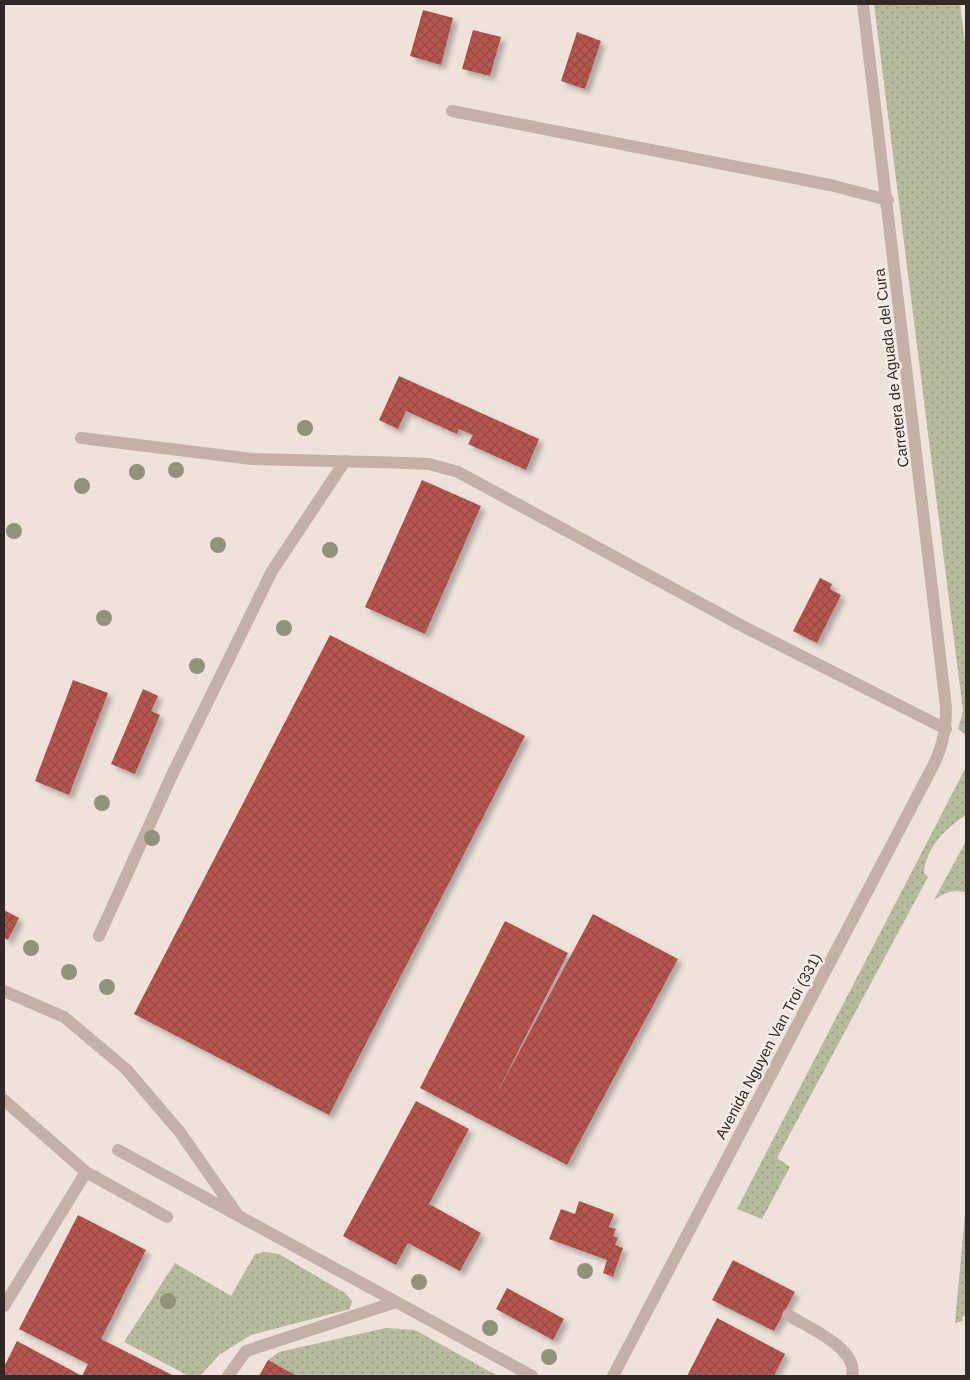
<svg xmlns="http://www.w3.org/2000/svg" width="970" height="1380" font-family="Helvetica,sans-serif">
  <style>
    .grass { fill: url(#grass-dots) }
    .building { fill: url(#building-cross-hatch); filter: url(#shadow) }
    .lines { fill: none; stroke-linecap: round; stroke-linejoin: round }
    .minor { stroke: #c5b0a8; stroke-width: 12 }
    .tree { fill: #92917c }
    .labels { text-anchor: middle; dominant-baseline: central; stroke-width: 5; stroke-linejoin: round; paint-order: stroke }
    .street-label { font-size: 15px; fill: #322927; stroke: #f6ece6 }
  </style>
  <defs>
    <pattern id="grass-dots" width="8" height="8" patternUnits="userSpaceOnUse" patternTransform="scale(1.25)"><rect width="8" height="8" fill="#b6bb9d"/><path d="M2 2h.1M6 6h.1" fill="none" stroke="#959880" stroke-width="1.8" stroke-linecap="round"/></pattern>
    <pattern id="building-cross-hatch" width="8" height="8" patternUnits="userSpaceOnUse" patternTransform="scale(1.25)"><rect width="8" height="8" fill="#b75750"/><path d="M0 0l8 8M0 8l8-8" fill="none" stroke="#954842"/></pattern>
    <filter id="shadow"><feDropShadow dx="4.5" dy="4.5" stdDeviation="2.5" flood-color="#0004"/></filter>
  </defs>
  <rect width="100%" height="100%" fill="#eee2db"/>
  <path class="grass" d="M874,4H960L966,50V735L958,729L963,711Z
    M966,767V815C946,828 926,847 924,873L928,877L777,1158L790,1167L762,1219L737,1209Z
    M966,841V892C953,890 945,892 934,900Z
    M966,1203V1315L962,1317L963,1321L955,1323Z
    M265,1252L279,1254L345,1293L352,1301L350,1309L251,1335L219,1355L200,1376H189L124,1342L175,1263L231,1296L255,1254Z
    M386,1328L415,1330L498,1376H297L268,1360L279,1352Z"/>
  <path class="building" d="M423,10L453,18L441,65L410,56Z
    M473,30L501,37L490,76L462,69Z
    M577,32L601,41L585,89L561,81Z
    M399,376L539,439L526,470L468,444L473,435L459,429L457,434L406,411L398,429L379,420Z
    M422,480L481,506L425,634L365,607Z
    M820,578L832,584L830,589L841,595L817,643L793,631Z
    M330,635L525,736L329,1115L134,1014Z
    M73,680L108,693L69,795L35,781Z
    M143,689L158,696L151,711L160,715L135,774L111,764Z
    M4,910L19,918L8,940L4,938Z
    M593,914L678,959L567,1165L420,1088L505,921L568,953L496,1095Z
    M416,1101L469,1129L429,1204L481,1233L460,1271L408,1243L396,1265L343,1236Z
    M579,1201L614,1214L609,1227L616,1229L613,1236L618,1238L615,1245L623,1248L613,1277L603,1273L607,1260L549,1239L561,1209L575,1214Z
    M78,1215L146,1250L101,1339L174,1376H4V1367L17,1341L82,1376L88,1364L19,1329Z
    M733,1260L795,1292L774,1331L712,1300Z
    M507,1288L564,1319L553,1340L496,1309Z
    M717,1318L785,1354L774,1376H687Z
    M268,1360L297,1376H259Z"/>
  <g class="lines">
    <path class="minor" d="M452,111L830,185L888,200
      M81,438L252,459L407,463L429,464L458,472L748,629L946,729
      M99,936L172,775L272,571L345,461
      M4,991L64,1017L126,1069L179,1131L237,1214
      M4,1100L86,1172L167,1217
      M118,1150L532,1376
      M4,1306L86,1172
      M788,1315C808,1327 859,1349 852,1376
      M228,1376L246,1351L396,1302
      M613,1376L933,766C943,746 946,729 946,707L863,4"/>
  </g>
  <g class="tree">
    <circle cx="305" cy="428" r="8"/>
    <circle cx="176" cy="470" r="8"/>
    <circle cx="137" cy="472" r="8"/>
    <circle cx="82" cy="486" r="8"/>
    <circle cx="14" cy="531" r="8"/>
    <circle cx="218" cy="545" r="8"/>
    <circle cx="330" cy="550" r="8"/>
    <circle cx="104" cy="618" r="8"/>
    <circle cx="284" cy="628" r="8"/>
    <circle cx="197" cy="666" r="8"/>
    <circle cx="102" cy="803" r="8"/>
    <circle cx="152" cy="838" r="8"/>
    <circle cx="31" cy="948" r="8"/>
    <circle cx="69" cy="972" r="8"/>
    <circle cx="107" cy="987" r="8"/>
    <circle cx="585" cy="1271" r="8"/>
    <circle cx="419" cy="1282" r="8"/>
    <circle cx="168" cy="1301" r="8"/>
    <circle cx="490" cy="1328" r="8"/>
    <circle cx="549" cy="1357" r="8"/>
  </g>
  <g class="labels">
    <g class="street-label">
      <text transform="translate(891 368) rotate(-97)">Carretera de Aguada del Cura</text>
      <text transform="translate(768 1046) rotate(-62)">Avenida Nguyen Van Troi (331)</text>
    </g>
  </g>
  <rect width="970" height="1380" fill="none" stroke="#322927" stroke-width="10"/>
</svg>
